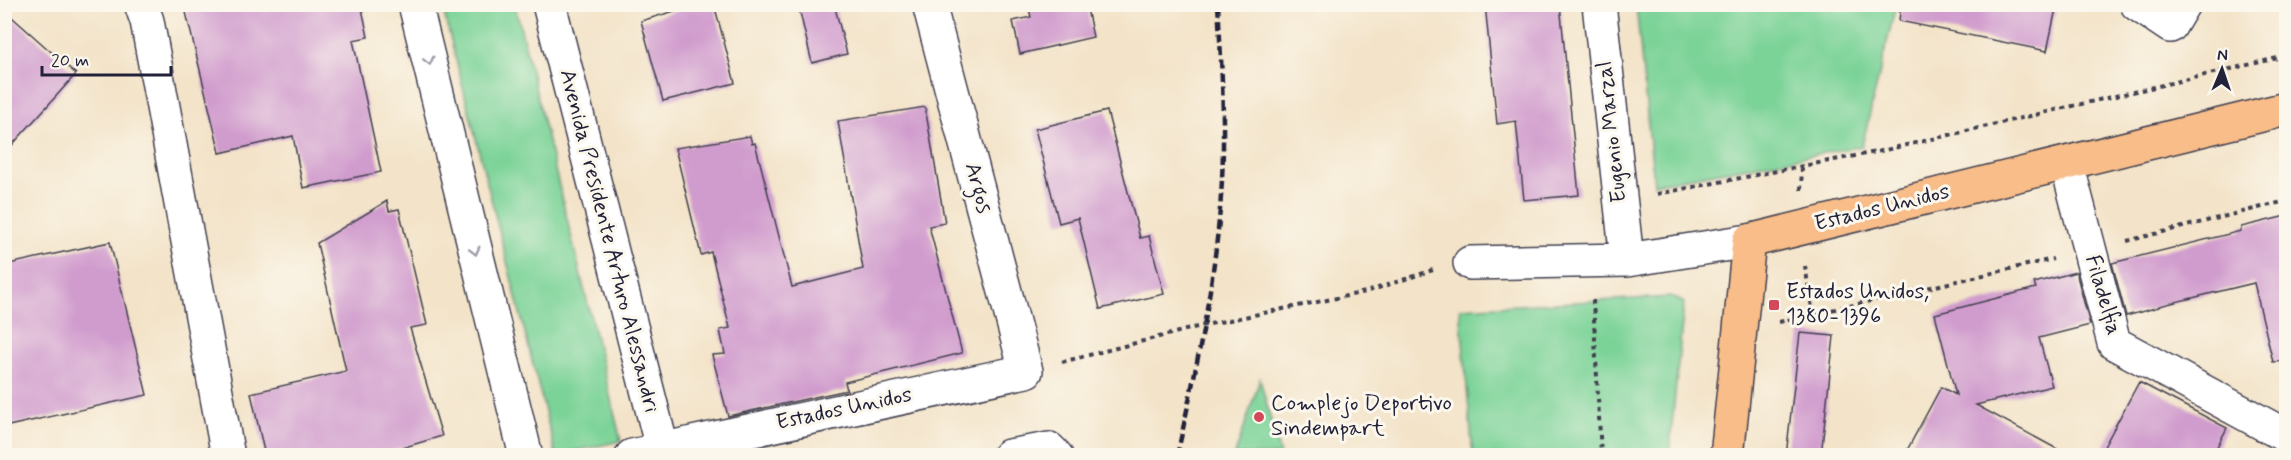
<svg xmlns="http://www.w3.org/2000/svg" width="2291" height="460" font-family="Mynerve,sans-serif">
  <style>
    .green { fill: #7cd398; stroke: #4f7a6a; stroke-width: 1.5 }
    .building { fill: #d09bcd }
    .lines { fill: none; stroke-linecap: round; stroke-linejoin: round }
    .minor-casing { stroke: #413f50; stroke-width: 36 }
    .major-casing { stroke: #413f50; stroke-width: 36 }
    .path { stroke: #413f50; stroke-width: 4; stroke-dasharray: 4.5 4.5; stroke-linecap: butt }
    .minor { stroke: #fff; stroke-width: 33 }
    .major { stroke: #f8bd89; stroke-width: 33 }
    .rail { stroke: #22223b; stroke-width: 4.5; stroke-dasharray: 9 4.5; stroke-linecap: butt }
    .oneway { stroke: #9c9ca7 }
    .poi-dot { fill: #d1495b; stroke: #fbf7ec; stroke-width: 2 }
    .labels { text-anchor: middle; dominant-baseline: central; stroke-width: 6; stroke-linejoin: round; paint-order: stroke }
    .street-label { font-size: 22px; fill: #22223b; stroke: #fbf7ec }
    .poi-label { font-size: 22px; fill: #22223b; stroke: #fbf7ec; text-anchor: start }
  </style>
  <rect width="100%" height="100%" fill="#fbf7ec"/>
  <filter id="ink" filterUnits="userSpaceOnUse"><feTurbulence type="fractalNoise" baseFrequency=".0167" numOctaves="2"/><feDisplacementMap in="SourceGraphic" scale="12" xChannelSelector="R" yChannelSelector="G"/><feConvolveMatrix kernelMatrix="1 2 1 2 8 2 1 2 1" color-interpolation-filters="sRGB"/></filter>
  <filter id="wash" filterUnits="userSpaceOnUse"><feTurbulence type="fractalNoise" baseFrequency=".008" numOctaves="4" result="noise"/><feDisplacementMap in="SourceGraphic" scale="24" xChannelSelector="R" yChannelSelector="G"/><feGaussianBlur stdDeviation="1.35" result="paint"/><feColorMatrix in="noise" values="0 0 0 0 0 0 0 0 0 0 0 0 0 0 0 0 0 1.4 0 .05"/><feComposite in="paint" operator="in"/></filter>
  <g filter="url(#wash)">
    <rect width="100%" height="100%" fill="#f3e3c8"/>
    <path class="green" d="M442,5H515L621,441L556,455Z
      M1636,5H1896L1862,146L1654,184Z
      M1673,297L1684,303L1669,455H1473L1460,308Z
      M1260,379L1280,455H1235Z"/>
    <g id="blocks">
      <path class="building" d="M184,4H361L368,37L353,40L381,172L303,188L293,136L220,153Z
        M698,4H714L735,83L663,101L641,21Z
        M798,4H834L847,54L812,63Z
        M1028,4H1086L1093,37L1020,54L1013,21L1031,17Z
        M1485,4H1560L1579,195L1524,200L1516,121L1497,124Z
        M1901,4H2057L2047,51L1899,21Z
        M4,10L76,74L4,154Z
        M925,107L945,223L929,226L962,353L845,382L847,390L728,416L712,355L725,354L720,330L730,328L711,252L701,255L675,148L750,136L752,144L755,143L792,287L863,269L838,121Z
        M1107,111L1140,238L1149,236L1164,294L1100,309L1078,218L1059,223L1035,129Z
        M387,201L389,211L399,209L427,325L410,328L442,436L375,456H265L251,393L346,371L317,243Z
        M2286,216V361L2273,362L2254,283L2159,306V307L2126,316L2112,263L2241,231V227Z
        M110,242L147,395L4,427V265Z
        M2076,272L2090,325L2039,338L2052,386L1976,405L2070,456H1904L1941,387L1956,395L1935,314L2036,288L2034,283Z
        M1800,333L1834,336L1821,456H1786Z
        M2139,382L2227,428L2212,456H2099Z"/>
    </g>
  </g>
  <g filter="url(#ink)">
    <use href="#blocks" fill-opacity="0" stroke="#413f50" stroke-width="1.5"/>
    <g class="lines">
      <defs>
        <path id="minor" d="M141,4L147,21L228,456
          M415,4L526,456
          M549,4L662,448
          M1599,4L1627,260
          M2137,4L2170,26L2183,4
          M2067,164L2114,343L2286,436
          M1470,263L1627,260L1749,241
          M632,456L1026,371L929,4
          M1009,456L1049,449L1056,456"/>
        <path id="major" d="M1727,456L1749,241L2286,109"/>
      </defs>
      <use href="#minor" class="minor-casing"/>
      <use href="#major" class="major-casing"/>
      <path class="path" d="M1801,190L1802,167
        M1657,194L1881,151L2286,56
        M2127,241L2286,201
        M1805,266L1813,314
        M1593,300L1601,456
        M1779,322L2053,259
        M1062,362L1205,325L1366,292L1433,270"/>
      <use href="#minor" class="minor"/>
      <use href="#major" class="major"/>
      <path class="rail" d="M1177,456C1195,374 1213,292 1220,209C1226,141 1222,72 1218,4"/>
    </g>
    <defs><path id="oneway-chevron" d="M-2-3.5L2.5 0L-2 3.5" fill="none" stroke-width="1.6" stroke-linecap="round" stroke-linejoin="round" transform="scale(1.5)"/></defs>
    <g class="oneway">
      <use href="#oneway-chevron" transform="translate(429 61) rotate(76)"/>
      <use href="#oneway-chevron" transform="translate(475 251) rotate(76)"/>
    </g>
  </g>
  <g class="poi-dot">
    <rect x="1768" y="299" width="12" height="12" rx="3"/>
    <circle cx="1259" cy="417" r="6"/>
  </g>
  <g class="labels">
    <g class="street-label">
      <text transform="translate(1612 132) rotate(-96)">Eugenio Marzal</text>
      <text transform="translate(978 188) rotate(75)">Argos</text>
      <text transform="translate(1882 208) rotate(-14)">Estados Unidos</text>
      <text transform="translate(609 241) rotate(76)">Avenida Presidente Arturo Alessandri</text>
      <text transform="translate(2103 295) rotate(74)">Filadelfia</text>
      <text transform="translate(844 409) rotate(-12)">Estados Unidos</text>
    </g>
    <g class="poi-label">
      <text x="1786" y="292">Estados Unidos,<tspan x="1786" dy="25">1380-1396</tspan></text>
      <text x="1271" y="404">Complejo Deportivo<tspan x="1271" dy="25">Sindempart</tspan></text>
    </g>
  </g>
  <rect width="2291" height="460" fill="none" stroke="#fbf7ec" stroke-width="24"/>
  <g transform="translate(2222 69) rotate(2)" stroke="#fbf7ec" stroke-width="4.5" paint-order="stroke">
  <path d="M0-4.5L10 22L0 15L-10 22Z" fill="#22223b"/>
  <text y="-9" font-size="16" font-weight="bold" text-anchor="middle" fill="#22223b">N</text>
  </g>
  <path d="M42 66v9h129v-9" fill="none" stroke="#22223b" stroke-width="3"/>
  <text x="51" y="66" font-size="18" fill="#22223b" stroke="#fbf7ec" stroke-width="4.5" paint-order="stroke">20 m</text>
</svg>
